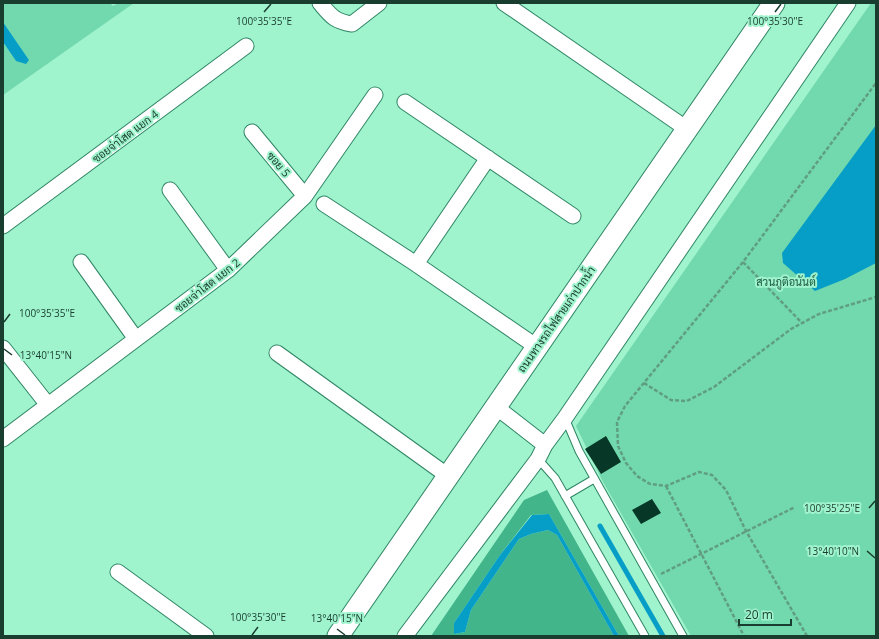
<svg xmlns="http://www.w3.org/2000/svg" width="879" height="639" font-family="'Open Sans',Sarabun,sans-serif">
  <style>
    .green { fill: #72d8ad }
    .forest { fill: #43b58a }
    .water { fill: #069ec6 }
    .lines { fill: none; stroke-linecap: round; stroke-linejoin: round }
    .stream { stroke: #069ec6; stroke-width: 5 }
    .building { fill: #073726 }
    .lane-casing { stroke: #308665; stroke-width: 9 }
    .street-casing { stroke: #308665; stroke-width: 17 }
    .secondary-casing { stroke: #308665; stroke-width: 23 }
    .path { stroke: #609e83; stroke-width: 2.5; stroke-dasharray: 4 2; stroke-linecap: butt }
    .lane { stroke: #fff; stroke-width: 7 }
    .street { stroke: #fff; stroke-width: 15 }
    .secondary { stroke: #fff; stroke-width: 21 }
    .ticks { fill: none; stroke: #193d2e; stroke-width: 1.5 }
    .labels { text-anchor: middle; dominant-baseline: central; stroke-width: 4; stroke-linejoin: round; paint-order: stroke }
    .street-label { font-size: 11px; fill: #193d2e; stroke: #9ff3cd }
    .park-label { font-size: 11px; fill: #1c5841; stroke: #9ff3cd }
    .ticks-label { font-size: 10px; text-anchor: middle; fill: #193d2e; stroke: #9ff3cd; stroke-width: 4; stroke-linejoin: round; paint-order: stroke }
  </style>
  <rect width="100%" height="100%" fill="#9ff3cd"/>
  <path class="green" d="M3,3H110L113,6L118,3H134L3,95V42L16,61L29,60L3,22Z
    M871,3H876V636H691L602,480L576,426Z"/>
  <path class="forest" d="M547,490L629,636H619L549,514L531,515L500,555L454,623V634L465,632L471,610L519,539L531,534L548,530L557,535L614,636H431L524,500Z"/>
  <path class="water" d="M3,22L29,60L26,64L16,61L3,42Z
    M876,125V263L845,279L815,291L783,263L782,253Z
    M549,514L619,636H614L557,535L548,530L531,534L519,539L471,610L465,632L454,634V623L500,555L532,515Z"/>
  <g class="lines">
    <path class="stream" d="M600,526L663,636"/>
  </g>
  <path class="building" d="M606,436L621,462L601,474L585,449Z
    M652,499L661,513L641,524L632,510Z"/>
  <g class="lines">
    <defs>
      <path id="lane" d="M565,418L579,451L683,636
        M538,459L547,469L555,478L645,636
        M565,496L594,479"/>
      <path id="street" d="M320,3C331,16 334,21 352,24L379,3
        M504,3L687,129
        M405,102L573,216
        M252,132L305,196
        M170,190L228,270
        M324,204L416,264L537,347
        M3,226L246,46
        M81,262L136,339
        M416,264L488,158
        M3,348L48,405
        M277,353L448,476
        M496,407L545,445
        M3,439L228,270L305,196L375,95
        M118,572L206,636
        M405,636L538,459L545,445L565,418L848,3"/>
      <path id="secondary" d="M338,636L774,3"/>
    </defs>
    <use href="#lane" class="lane-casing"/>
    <use href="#street" class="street-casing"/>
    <use href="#secondary" class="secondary-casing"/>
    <path class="path" d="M743,262L802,323
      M644,383L671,400L687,401L714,387L791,329L819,314L876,297
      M666,486L744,636
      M661,574L795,507
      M807,636L746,531L726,490L712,475L699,472L666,486L650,484L637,476L626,463L618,446L617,422L625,406L743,262L876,83"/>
    <use href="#lane" class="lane"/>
    <use href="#street" class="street"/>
    <use href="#secondary" class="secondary"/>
  </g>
  <path class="ticks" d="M264,12L271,4M775,12L781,4M4,322L10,314M4,349L12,355M869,508L875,501M867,551L875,558M337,629L345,635M252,635L258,627"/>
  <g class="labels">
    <g class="street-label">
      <text transform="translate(125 136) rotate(-37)">ซอยจ่าโสด แยก 4</text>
      <text transform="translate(279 164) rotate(50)">ซอย 5</text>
      <text transform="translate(207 285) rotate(-38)">ซอยจ่าโสด แยก 2</text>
      <text transform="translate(556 319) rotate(-55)">ถนนทางรถไฟสายเก่าปากน้ำ</text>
    </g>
    <g class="park-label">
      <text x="786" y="281">สวนภูติอนันต์</text>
    </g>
  </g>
  <g class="ticks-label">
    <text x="264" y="25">100°35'35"E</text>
    <text x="775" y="25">100°35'30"E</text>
    <text x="47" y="317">100°35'35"E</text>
    <text x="46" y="359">13°40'15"N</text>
    <text x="832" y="512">100°35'25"E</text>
    <text x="833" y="555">13°40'10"N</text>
    <text x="258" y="621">100°35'30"E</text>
    <text x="337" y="622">13°40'15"N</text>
  </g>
  <rect width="879" height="639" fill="none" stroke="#193d2e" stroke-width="8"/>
  <path d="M739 619v6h52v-6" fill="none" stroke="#193d2e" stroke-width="2"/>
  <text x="745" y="619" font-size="12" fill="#193d2e" stroke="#9ff3cd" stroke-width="3" paint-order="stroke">20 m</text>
</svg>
